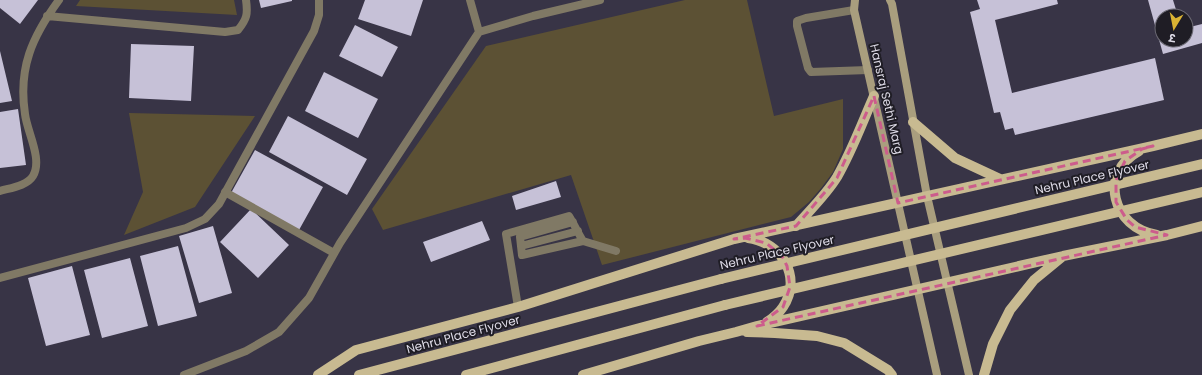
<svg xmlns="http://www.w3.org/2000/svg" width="1202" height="375" font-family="Poppins,'Noto Sans Devanagari',sans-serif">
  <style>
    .green { fill: #5c5134 }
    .building { fill: #c6c1d7 }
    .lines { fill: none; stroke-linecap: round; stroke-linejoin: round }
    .lane { stroke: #807965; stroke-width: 8 }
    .street { stroke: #807965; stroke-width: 8 }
    .secondary { stroke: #a99e7e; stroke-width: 8 }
    .primary { stroke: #c8ba91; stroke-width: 10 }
    .primary-bridge { stroke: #c8ba91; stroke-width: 10 }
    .marked { fill: none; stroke: #cc5c8c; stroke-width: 3; stroke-dasharray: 8 5; stroke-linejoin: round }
    .labels { text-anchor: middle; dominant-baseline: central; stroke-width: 4; stroke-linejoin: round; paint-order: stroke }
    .street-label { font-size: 12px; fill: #dedbe7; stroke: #1f1d25 }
  </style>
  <rect width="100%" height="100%" fill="#383446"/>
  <path class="green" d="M80,0H234L237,15L76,6Z
    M685,0H747L774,116L843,99V149L833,172L822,187L809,202L791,217L602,265L571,175L383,230L372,209L486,46Z
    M129,113L255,116L195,207L124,235L143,192Z"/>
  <path class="building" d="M0,0H38L20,24L0,8Z
    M259,0H292V1L261,8Z
    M365,0H423L411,36L358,19Z
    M977,0H1057L1058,4L995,20L1012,93L1155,58L1164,100L1015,135L1013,128L1005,130L1000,112L994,113L970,12L980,9Z
    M1148,0H1173L1178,16H1162V40H1186V28L1202,24V43L1163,54Z
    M355,25L398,47L382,77L339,56Z
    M131,44L194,46L191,101L129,98Z
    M0,51L12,101L0,103Z
    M324,72L378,99L358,138L305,111Z
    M18,109L26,165L0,168V112Z
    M288,116L367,159L347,195L269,152Z
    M255,150L323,187L299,230L231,193Z
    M556,181L561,197L516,210L512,196Z
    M251,209L289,245L258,278L220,242Z
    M482,221L490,240L431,262L423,242Z
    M213,226L232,293L199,303L179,236Z
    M178,246L197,316L158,326L140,256Z
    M130,258L148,326L102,338L84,270Z
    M72,266L90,335L46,346L28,278Z"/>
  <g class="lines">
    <path class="lane" d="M854,10L806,18L797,21V26L808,68L811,72L868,70
      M583,241L616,251
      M521,246L578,231
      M518,307L506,234L569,216C574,224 578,233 583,241L522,255L520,237L573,222"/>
    <path class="street" d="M470,0L479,32
      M47,16L225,32L238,30C247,19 248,14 246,0
      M0,191C10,188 27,186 33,176C43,159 27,132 25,114C18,68 32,37 59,0
      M225,192L334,253
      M0,278L186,228L205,219L219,204L314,31L319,15V0
      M184,375L246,351L279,332L309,298L340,243L479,32L533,16L600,0"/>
    <path class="secondary" d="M855,0L854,10L937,375
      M890,0L892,4L927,196L969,375"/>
    <path class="primary" d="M913,122L955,158L1000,179
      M1139,151C1098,173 1112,228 1157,235
      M796,226C810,210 826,195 837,177C852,151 862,123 874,96
      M748,238C781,242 803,277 783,307C779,313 773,318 767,322
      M747,332L775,333L817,336L844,343L888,370L892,375
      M318,375L356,350L518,307L734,239L1153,146L1202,134
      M359,375L721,279
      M466,375L725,305
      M583,375L699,341L736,332L757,326L1063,256L1167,235L1202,226
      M984,375L993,344L1010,310L1034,280L1062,257"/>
    <path class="primary-bridge" d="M721,279L1202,164
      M725,305L1202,192"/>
  </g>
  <path class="marked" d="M874,96L898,203L1153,146L1142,149L1125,161L1116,180V202L1127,220L1135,227L1167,235L757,326L783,307L790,287L787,266L782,256L766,243L745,238L734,239L796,226L837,178Z"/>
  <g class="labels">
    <g class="street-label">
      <text transform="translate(887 99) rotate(77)">Hansraj Sethi Marg</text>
      <text transform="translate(1092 177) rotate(-13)">Nehru Place Flyover</text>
      <text transform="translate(777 252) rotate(-13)">Nehru Place Flyover</text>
      <text transform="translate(463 334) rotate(-15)">Nehru Place Flyover</text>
    </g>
  </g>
  <g transform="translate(1174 28) rotate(190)"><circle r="19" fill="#1f1d25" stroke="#6b6973"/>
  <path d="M0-3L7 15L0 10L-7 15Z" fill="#dab333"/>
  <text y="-6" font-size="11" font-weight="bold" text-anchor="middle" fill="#dedbe7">उ</text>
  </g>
</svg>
